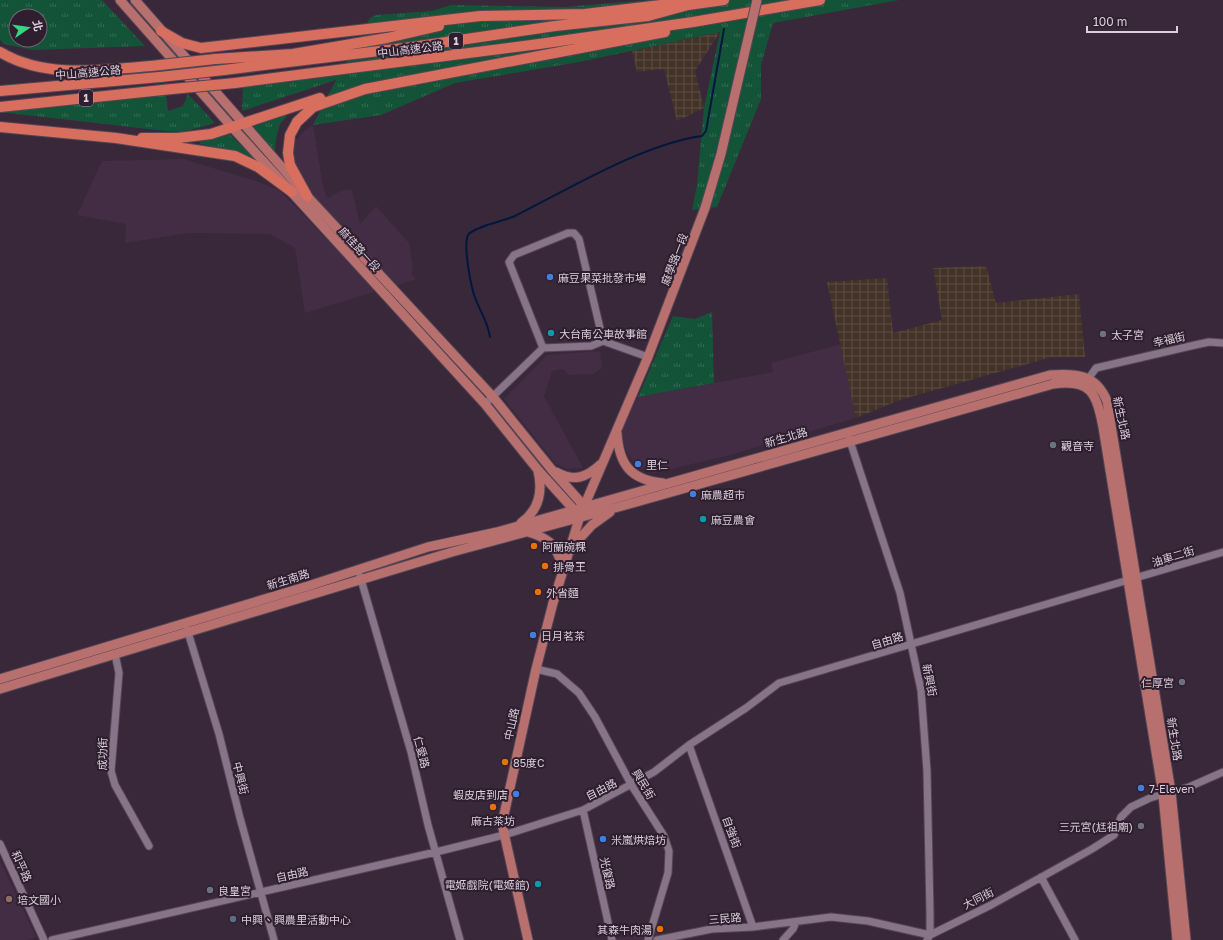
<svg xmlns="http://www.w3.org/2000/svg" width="1223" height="940" font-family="'Golos Text','Noto Sans TC',sans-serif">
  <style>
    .built { fill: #432d44 }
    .industrial { fill: url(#industrial-grid) }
    .grass { fill: url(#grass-tufts); fill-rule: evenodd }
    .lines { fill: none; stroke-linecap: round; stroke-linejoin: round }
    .stream { stroke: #00183e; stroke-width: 2 }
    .minor-casing { stroke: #544554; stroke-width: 9 }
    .major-casing { stroke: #544554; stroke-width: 11 }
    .highway-casing { stroke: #544554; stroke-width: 12 }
    .minor { stroke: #887488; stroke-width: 7 }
    .major { stroke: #b8706e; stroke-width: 9 }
    .highway { stroke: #d86e5d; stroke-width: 10 }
    .major-bridge-casing { stroke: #544554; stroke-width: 11; stroke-linecap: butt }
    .highway-bridge-casing { stroke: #544554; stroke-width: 12; stroke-linecap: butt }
    .major-bridge { stroke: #b8706e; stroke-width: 9 }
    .highway-bridge { stroke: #d86e5d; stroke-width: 10 }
    .shop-dot { fill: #3f7fe0; stroke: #2e1e2f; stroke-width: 1.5 }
    .culture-dot { fill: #0f9aa8; stroke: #2e1e2f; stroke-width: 1.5 }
    .worship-dot { fill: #6b7280; stroke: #2e1e2f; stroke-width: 1.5 }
    .food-dot { fill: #e8710a; stroke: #2e1e2f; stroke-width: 1.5 }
    .education-dot { fill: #8d6e63; stroke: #2e1e2f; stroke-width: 1.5 }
    .service-dot { fill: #5c6f8a; stroke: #2e1e2f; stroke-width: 1.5 }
    .labels { text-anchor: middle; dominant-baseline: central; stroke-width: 4; stroke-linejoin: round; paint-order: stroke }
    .shield { fill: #2e1e2f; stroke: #a69aa7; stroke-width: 1 }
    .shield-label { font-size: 10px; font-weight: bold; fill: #dacfda }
    .street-label { font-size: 11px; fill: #dacfda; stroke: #2e1e2f }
    .poi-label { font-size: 11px; fill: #dacfda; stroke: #2e1e2f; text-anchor: start }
  </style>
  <defs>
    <pattern id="industrial-grid" width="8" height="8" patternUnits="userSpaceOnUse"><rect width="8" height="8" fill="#423227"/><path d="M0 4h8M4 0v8" fill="none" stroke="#5d4f46"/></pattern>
    <pattern id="grass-tufts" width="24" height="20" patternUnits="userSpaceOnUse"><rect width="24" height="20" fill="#135438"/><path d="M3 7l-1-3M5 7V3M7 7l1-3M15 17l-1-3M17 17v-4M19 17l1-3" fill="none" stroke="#356c54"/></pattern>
  </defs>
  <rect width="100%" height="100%" fill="#392839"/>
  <path class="built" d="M313,125L323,186L327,198L343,190H352L360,224L376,206L409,243L413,267L412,275L416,279L393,287L302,183L293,161L291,150L295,141L304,131Z
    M183,159L256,181L279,190L377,291L305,313L295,248L270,234L189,233L125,243L126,224L77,215L102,161Z
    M841,344L856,418L726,456L654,473L638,468L628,454L620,434L638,397L773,372L771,363Z
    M600,351L602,368L593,374L568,375L563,369L552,371L544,396L583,468L567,469L556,464L504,399L547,355Z
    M0,861L36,937L28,940H0Z
    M663,929L665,940H611Z"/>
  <path class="industrial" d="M720,32L695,71L704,108L677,121L664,69L637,72L632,51Z
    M986,266L996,303L1079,294L1085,357H1052L900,400L856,418L827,282L887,278L893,333L942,320L933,268Z"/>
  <path class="grass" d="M0,0H102L145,46L33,50L4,44L0,40ZM16,16H40V40H16Z
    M650,0H899L773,23L761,65V99L717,207L692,210L697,185L704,108L720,32L579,62L455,83L381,115L313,125L336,80L242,111L243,86L340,74L370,18L376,15L432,11L451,5L563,7Z
    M188,94L214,122L212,124L182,132L166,131L0,112L166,95L168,111L183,106Z
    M291,111L280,124L276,138L275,151L245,120Z
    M223,128L254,158H248L233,151L200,144L199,140Z
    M712,312L714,383L638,397L673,316L695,319Z"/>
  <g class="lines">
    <path class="stream" d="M490,337C488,323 481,313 476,300C471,289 463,246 468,235C473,227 504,221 515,216C569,189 643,144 702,136L706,131L724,29"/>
    <defs>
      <path id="minor" d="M543,348L509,262L514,255L568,233H574L579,239L603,341
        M1086,382L1096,368L1195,345L1209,342L1223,343
        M485,404L543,348L591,346L603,341L648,357
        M849,438L900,593L921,690L927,771L930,913V935L927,940
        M360,576L411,752L428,825L460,940
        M187,629L219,734L240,818L274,940
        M115,654L119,673L111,771L115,785L149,846
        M536,669L557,674L579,693L595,717L632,786L664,836L669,851L668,873L648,940
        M689,745L753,927
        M583,810L612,940
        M0,844L44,940
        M1041,877L1075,940
        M52,940L436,852L504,835L583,810L654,772L689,745L746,708L779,683L1223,552
        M657,940L712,929L753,927L831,917L868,921L930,935L991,905L1092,849L1114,835L1121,817L1131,807L1150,798L1189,787L1223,772
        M783,940L793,929L796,922"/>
      <path id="major" d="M120,0L232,127L485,404L538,470L576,512
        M135,0L307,196L493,397L552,470L584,506
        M617,433C619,464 630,480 663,483
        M556,472C574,482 586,478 601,464
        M521,523C539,510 543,492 538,471
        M525,531C549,538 555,543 563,567
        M570,549L592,525L610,512
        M0,679L308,586L428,547L497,532L1050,375C1076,373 1096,374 1107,401L1171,792L1186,940
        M0,689L452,552L622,506L1053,384C1091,379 1096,392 1103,427L1163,795L1177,940
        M528,940L502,824L536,669L553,603L580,516L648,357L705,208"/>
      <path id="highway" d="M161,31L182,43L201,48L480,16L585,14L661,5H688
        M0,52C45,79 101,70 151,66
        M215,59L293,54L387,38L439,26
        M224,70L412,47L555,26L648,16L688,5L724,0
        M235,83L539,44L693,22L820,0
        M0,91L160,77
        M0,107L172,89
        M0,127L116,138L235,156L258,167L292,192
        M142,138H178L211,134L320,98
        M307,196L290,165L288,153L290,135L297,122L313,107L365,89L665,32"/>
    </defs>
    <use href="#minor" class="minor-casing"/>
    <use href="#major" class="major-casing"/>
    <use href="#highway" class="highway-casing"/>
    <use href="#minor" class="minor"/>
    <use href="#major" class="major"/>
    <use href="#highway" class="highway"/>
    <defs>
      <path id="major-bridge" d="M705,208L721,154L757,0"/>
      <path id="highway-bridge" d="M151,66L215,59
        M160,77L224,70
        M172,89L235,83"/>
    </defs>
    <use href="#major-bridge" class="major-bridge-casing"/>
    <use href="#highway-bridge" class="highway-bridge-casing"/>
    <use href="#major-bridge" class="major-bridge"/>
    <use href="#highway-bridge" class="highway-bridge"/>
  </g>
  <g class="shop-dot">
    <circle cx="550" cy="277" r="4"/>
    <circle cx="638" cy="464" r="4"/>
    <circle cx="693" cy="494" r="4"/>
    <circle cx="533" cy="635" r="4"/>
    <circle cx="1141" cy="788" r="4"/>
    <circle cx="516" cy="794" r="4"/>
    <circle cx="603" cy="839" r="4"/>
  </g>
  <g class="culture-dot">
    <circle cx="551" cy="333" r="4"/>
    <circle cx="703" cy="519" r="4"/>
    <circle cx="538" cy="884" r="4"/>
  </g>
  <g class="worship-dot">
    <circle cx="1103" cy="334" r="4"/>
    <circle cx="1053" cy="445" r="4"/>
    <circle cx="1182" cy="682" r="4"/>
    <circle cx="1141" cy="826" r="4"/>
    <circle cx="210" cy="890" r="4"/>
  </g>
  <g class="food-dot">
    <circle cx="534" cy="546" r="4"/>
    <circle cx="545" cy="566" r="4"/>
    <circle cx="538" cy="592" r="4"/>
    <circle cx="505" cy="762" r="4"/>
    <circle cx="493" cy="807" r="4"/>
    <circle cx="660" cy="929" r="4"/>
  </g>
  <circle class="education-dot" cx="9" cy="899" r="4"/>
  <circle class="service-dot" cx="233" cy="919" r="4"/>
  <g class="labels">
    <g class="shield">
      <rect x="449" y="33" width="14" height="16" rx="3"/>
      <rect x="79" y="90" width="14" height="16" rx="3"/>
    </g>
    <g class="shield-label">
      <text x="456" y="41">1</text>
      <text x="86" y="98">1</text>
    </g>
    <g class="street-label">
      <text transform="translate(410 49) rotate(-7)">中山高速公路</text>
      <text transform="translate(88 72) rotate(-5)">中山高速公路</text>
      <text transform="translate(360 249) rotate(48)">麻佳路一段</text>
      <text transform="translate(674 259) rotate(-69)">麻學路一段</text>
      <text transform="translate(1169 339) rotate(-13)">幸福街</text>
      <text transform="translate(1122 418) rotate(78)">新生北路</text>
      <text transform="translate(786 437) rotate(-16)">新生北路</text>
      <text transform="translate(1173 556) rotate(-17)">油車二街</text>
      <text transform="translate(288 579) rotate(-17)">新生南路</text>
      <text transform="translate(887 640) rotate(-17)">自由路</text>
      <text transform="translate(930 680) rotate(79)">新興街</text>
      <text transform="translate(511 724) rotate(-77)">中山路</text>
      <text transform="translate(1175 739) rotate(81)">新生北路</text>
      <text transform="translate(422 752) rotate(75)">仁愛路</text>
      <text transform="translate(102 754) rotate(-89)">成功街</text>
      <text transform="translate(241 778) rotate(76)">中興街</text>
      <text transform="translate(644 784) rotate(59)">興民街</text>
      <text transform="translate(601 789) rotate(-27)">自由路</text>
      <text transform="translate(732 832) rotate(70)">自強街</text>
      <text transform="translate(22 866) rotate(66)">和平路</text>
      <text transform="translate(608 873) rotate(77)">光復路</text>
      <text transform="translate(292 874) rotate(-13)">自由路</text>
      <text transform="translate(978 898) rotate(-27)">大同街</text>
      <text transform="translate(725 918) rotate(-4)">三民路</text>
    </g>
    <g class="poi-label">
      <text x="558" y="277">麻豆果菜批發市場</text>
      <text x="559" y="333">大台南公車故事館</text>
      <text x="1111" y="334">太子宮</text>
      <text x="1061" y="445">觀音寺</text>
      <text x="646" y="464">里仁</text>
      <text x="701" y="494">麻農超市</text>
      <text x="711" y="519">麻豆農會</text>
      <text x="542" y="546">阿蘭碗粿</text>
      <text x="553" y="566">排骨王</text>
      <text x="546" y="592">外省麵</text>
      <text x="541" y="635">日月茗茶</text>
      <text x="1174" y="682" text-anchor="end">仁厚宮</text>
      <text x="513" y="762">85度C</text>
      <text x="1149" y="788">7-Eleven</text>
      <text x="508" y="794" text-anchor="end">蝦皮店到店</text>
      <text x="493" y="820" text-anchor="middle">麻古茶坊</text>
      <text x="1133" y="826" text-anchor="end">三元宮(尪祖廟)</text>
      <text x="611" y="839">米嵐烘焙坊</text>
      <text x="530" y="884" text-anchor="end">電姬戲院(電姬館)</text>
      <text x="218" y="890">良皇宮</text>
      <text x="17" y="899">培文國小</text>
      <text x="241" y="919">中興、興農里活動中心</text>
      <text x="652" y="929" text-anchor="end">其森牛肉湯</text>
    </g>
  </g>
  <g transform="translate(28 28) rotate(77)"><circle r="19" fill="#2e1e2f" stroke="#736573"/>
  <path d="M0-3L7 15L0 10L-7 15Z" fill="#33d882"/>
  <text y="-6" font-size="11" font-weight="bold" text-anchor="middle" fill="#dacfda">北</text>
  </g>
  <path d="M1087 26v6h90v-6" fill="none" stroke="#dacfda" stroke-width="2"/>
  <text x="1093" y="26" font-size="12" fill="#dacfda" stroke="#2e1e2f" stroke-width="3" paint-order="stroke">100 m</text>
</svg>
